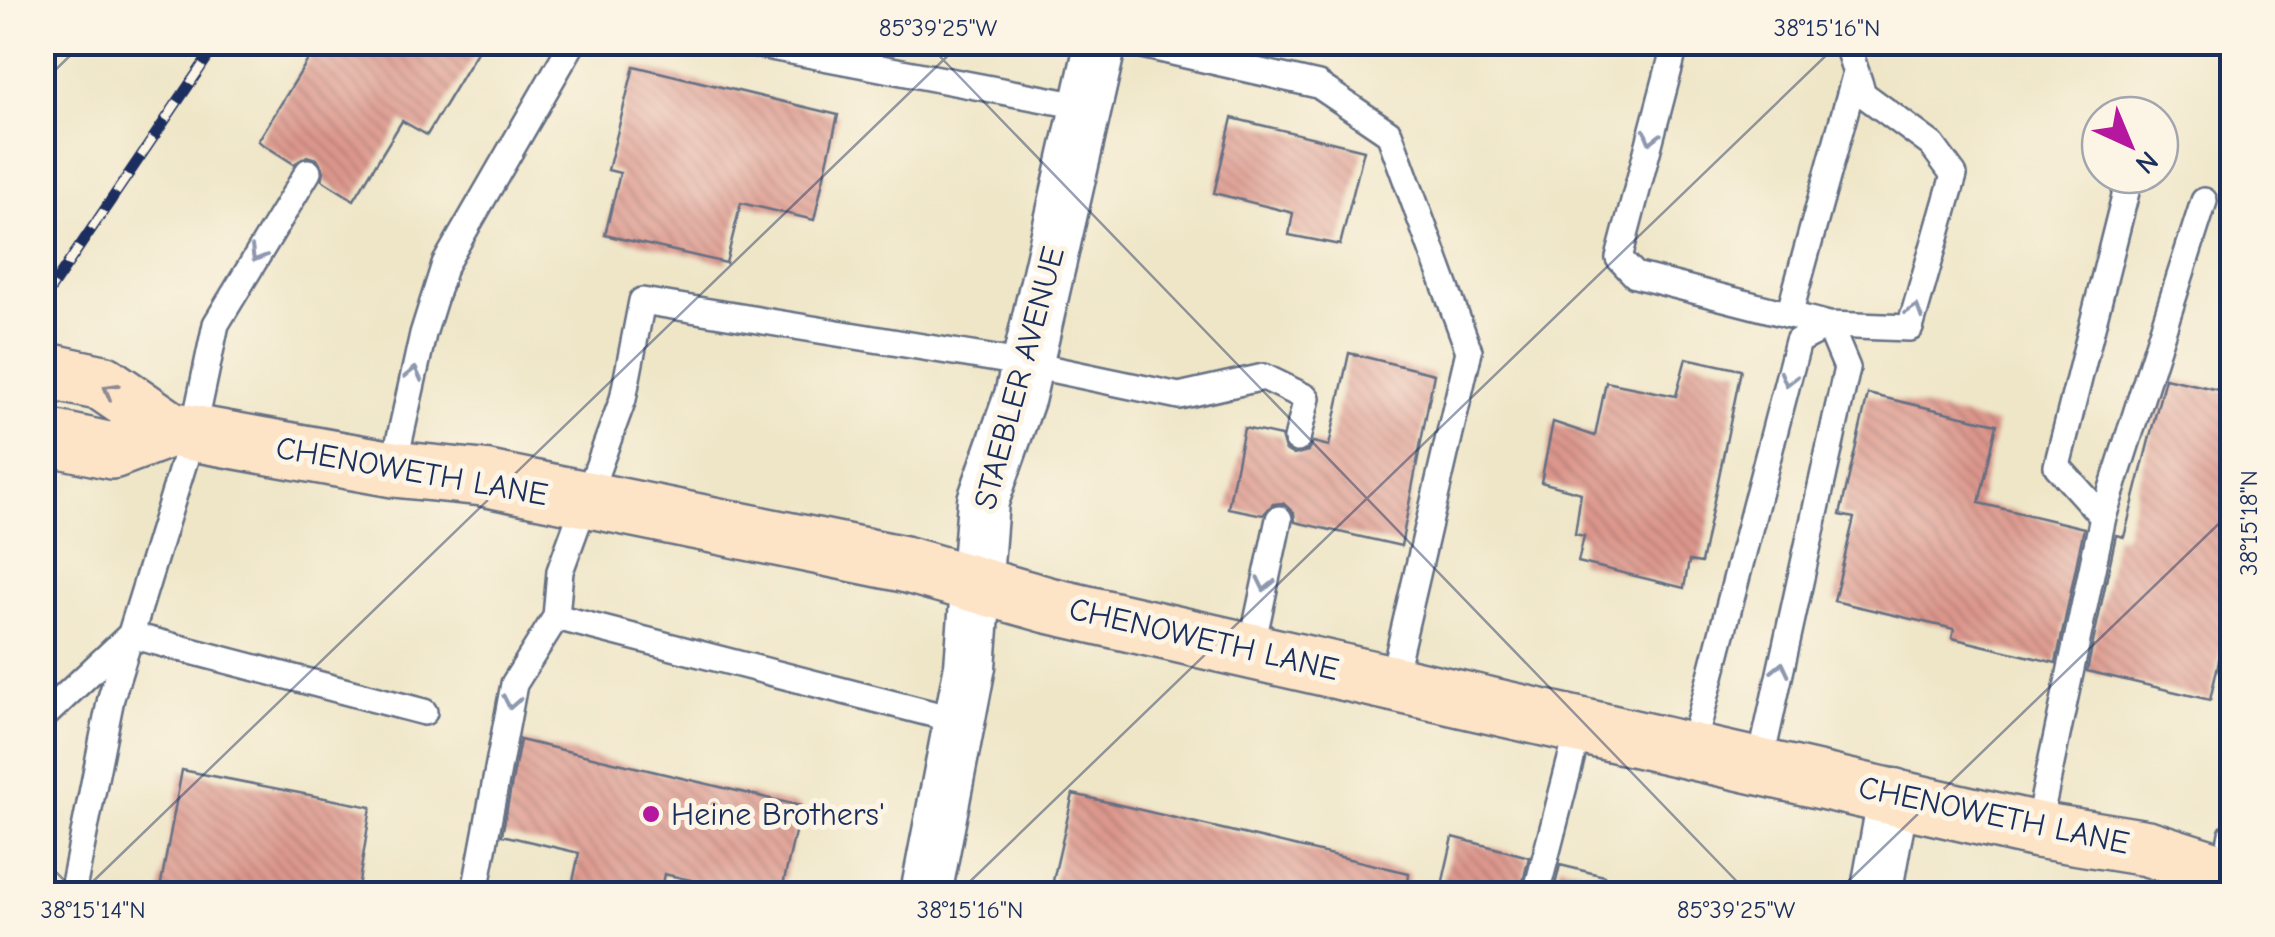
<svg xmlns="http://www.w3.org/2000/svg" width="2275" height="937" font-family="'Comic Neue',sans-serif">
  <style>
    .building { fill: url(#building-back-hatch) }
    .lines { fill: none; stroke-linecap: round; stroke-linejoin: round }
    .lane-casing { stroke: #656f83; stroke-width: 30 }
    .street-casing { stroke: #656f83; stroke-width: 55 }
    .secondary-casing { stroke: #656f83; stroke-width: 60 }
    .lane { stroke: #fff; stroke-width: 25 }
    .street { stroke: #fff; stroke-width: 50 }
    .secondary { stroke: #fee4c6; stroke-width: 55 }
    .rail-casing { stroke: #1b2f5e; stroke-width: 11 }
    .rail { stroke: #fcf5e5; stroke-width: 8; stroke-dasharray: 22; stroke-linecap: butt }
    .oneway { stroke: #8d97ae }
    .oneway2 { stroke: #8c8a92 }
    .ticks { fill: none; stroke: #1b2f5e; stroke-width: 2.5; stroke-opacity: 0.45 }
    .poi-dot { fill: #b5179e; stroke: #fcf5e5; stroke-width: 4 }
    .labels { text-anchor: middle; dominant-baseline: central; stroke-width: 10; stroke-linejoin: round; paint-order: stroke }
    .street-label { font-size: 32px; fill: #1b2f5e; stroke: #fcf5e5 }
    .poi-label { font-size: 32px; fill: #1b2f5e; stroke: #fcf5e5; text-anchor: start }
    .neatline { fill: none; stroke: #1b2f5e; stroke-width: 4 }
    .ticks-label { font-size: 25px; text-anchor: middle; fill: #1b2f5e }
  </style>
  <defs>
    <pattern id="building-back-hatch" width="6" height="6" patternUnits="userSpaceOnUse" patternTransform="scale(2.5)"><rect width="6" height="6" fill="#dd978c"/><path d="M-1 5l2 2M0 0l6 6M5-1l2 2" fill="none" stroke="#b27c76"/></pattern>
  </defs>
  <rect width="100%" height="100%" fill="#fcf5e5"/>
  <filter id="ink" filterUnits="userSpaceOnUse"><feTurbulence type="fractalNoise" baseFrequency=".01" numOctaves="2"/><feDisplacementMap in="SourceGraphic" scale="20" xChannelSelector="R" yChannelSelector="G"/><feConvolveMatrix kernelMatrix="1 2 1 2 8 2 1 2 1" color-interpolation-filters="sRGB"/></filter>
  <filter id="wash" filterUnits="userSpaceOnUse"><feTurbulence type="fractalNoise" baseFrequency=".0048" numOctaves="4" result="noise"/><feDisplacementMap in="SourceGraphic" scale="40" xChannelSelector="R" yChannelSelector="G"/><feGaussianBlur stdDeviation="2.25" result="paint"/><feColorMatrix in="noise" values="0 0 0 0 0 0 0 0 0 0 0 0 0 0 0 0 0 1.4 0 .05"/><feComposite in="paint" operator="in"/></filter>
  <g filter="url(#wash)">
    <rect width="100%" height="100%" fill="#efe6c8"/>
    <g id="blocks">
      <path class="building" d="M319,42H483L427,135L402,121L354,200L322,180L324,171L317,159L307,156L294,164L258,141Z
        M634,66L838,115L814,220L741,203L726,263L605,235L620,173L608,170Z
        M1232,118L1364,150L1340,245L1289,235L1293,213L1214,193Z
        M1349,353L1434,374L1401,546L1295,522L1294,513L1283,503L1273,504L1263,515L1228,508L1244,428L1281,436L1285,450L1294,455L1308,451L1313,442L1329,446Z
        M1686,358L1741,370L1701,563L1689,561L1684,588L1578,562L1584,536L1575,534L1581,493L1541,482L1553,422L1595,436L1606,382L1676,396Z
        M2165,378L2232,393V603L2210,700L2087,671L2116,535L2124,537Z
        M1868,394L1997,424L1979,503L2084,528L2056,663L1952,638L1954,629L1834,601L1854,518L1840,515Z
        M520,740L801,806L781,894H753L664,874L660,894H607L572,886L579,853L502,835Z
        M182,770L371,807L357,894H159Z
        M1073,794L1409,873L1407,894H1050Z
        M1453,837L1529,857L1520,894H1440Z
        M1560,865L1604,876L1601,894H1553Z"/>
    </g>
  </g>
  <g filter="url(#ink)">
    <use href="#blocks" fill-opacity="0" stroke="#656f83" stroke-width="2.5"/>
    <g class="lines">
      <defs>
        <path id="lane" d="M744,42L1086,107
          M1129,42L1318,85L1389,133L1469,351L1392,682
          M1676,42L1619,258L1635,275L1829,325L1910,328L1954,175L1932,145L1863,94L1846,42
          M1789,315L1856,72
          M393,469L423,334L445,264L573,42
          M2103,517L2057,466L2128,184
          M1251,650L1279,519
          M42,718L130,635L424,712
          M960,721L556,617L560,571L623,399L642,301L1027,364L1179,396L1264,377L1307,398L1297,439
          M1692,749L1798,341L1829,325L1847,368L1760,764
          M2037,830L2103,517L2204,201
          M2225,872L2232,834
          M72,894L111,698L193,433L216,324L308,172
          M485,894L475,892L514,684L556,617
          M1536,894L1580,724"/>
        <path id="street" d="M926,894L970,666L983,501L1020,396L1101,42
          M1876,894L1894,794"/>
        <path id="secondary" d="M42,370L103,383L170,429L393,469L483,478L904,564L1048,605L2037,830L2147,848L2232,875
          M42,436L112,451L170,429"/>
      </defs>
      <use href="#lane" class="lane-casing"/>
      <use href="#street" class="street-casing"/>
      <use href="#secondary" class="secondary-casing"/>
      <use href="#lane" class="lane"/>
      <use href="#street" class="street"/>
      <use href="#secondary" class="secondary"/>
      <defs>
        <path id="rail" d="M42,302L218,42"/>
      </defs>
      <use href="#rail" class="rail-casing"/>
      <use href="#rail" class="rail"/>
    </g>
    <defs><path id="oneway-chevron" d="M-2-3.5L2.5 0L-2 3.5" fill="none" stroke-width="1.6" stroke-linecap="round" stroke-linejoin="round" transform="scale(2.5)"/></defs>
    <g class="oneway">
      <use href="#oneway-chevron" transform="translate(1651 137) rotate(105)"/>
      <use href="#oneway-chevron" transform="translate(257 255) rotate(121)"/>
      <use href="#oneway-chevron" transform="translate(1915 311) rotate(-72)"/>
      <use href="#oneway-chevron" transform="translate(414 374) rotate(-77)"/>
      <use href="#oneway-chevron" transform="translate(1788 379) rotate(105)"/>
      <use href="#oneway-chevron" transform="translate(1265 584) rotate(102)"/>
      <use href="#oneway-chevron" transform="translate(1781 669) rotate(-77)"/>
      <use href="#oneway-chevron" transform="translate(511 702) rotate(101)"/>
    </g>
    <use class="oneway2" href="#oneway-chevron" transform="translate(110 390) rotate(-150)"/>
  </g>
  <path class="ticks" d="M926,42L1749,894M42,83L84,42M42,858L78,894M80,894L962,42M957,894L1840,42M1835,894L2232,511"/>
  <circle class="poi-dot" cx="651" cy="814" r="10"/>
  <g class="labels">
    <g class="street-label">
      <text transform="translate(1019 378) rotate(-75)">STAEBLER AVENUE</text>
      <text transform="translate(412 471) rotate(10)">CHENOWETH LANE</text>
      <text transform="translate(1204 639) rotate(13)">CHENOWETH LANE</text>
      <text transform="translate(1994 815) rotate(12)">CHENOWETH LANE</text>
    </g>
    <g class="poi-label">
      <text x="671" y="814">Heine Brothers'</text>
    </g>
  </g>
  <rect width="2275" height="937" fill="none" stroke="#fcf5e5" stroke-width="110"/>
  <g transform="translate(2130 145) rotate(136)"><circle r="48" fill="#fcf5e5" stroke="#a2a6af" stroke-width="2.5"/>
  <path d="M0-8L18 38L0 25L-18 38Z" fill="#b5179e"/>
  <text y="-15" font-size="28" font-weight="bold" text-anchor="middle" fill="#1b2f5e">N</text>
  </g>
  <rect x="55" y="55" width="2165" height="827" class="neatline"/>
  <g class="ticks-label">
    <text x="938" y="36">85°39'25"W</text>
    <text x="1827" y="36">38°15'16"N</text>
    <text transform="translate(2248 523) rotate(-90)" y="9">38°15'18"N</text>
    <text x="93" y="918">38°15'14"N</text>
    <text x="970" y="918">38°15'16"N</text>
    <text x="1736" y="918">85°39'25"W</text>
  </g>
</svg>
